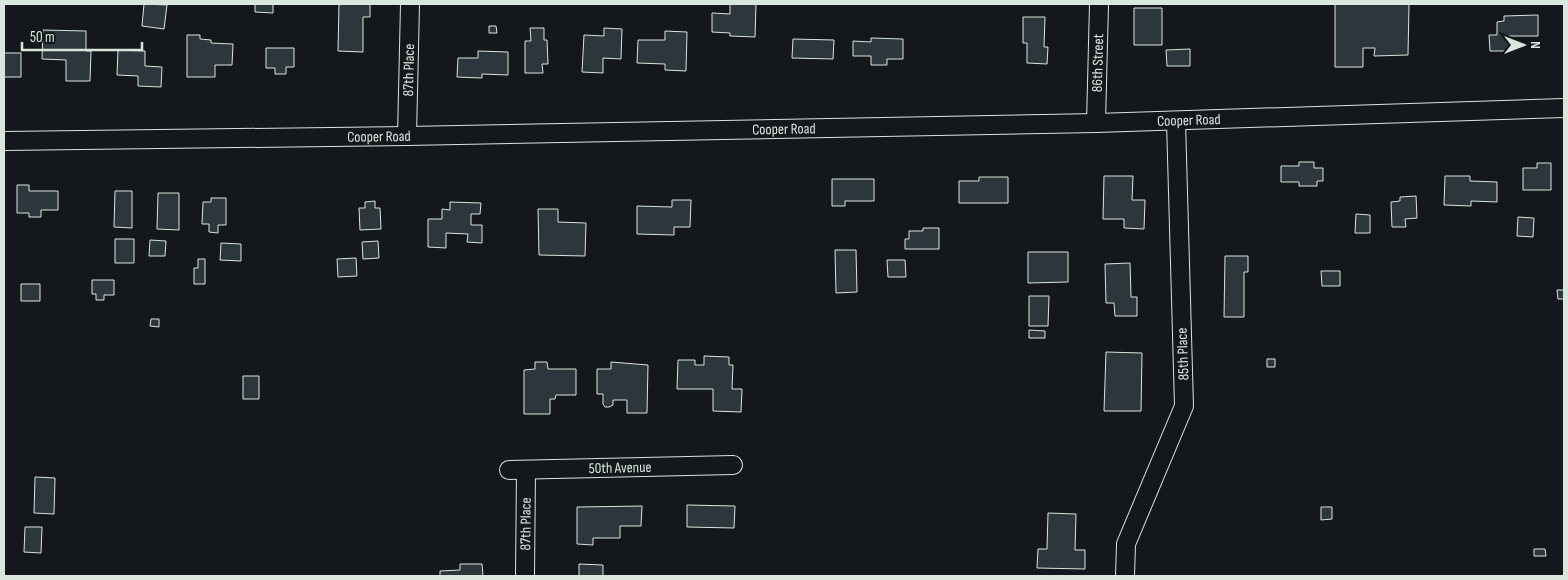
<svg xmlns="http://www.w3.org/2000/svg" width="1568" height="580" font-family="'Sofia Sans Condensed',sans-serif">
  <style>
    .building { fill: #2c363c; stroke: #d8e6dc }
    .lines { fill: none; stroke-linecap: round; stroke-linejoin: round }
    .minor-casing { stroke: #d8e6dc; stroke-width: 20 }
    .minor { stroke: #14181c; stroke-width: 18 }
    .labels { text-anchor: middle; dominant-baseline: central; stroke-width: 4; stroke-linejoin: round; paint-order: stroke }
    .street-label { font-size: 15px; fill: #d8e6dc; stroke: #14181c }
  </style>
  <rect width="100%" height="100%" fill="#14181c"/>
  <path class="building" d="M144,4L167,5L164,29L142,26Z
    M255,4H273V13L255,12Z
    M339,4H370V17H363V52L338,51Z
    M730,4H756L755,37L730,36V33L712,32V13L730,14Z
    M1335,4H1409L1408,55L1374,56L1375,48H1363V67H1335Z
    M1134,8H1162V45H1134Z
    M1538,15V36H1509V51H1490L1489,35H1497V22L1504,21V16Z
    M1023,17H1045L1044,47H1048L1047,64L1027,63V43H1023Z
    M489,26H496L497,33H489Z
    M530,28H544V40H547L548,64H542L543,73H525V41H531Z
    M604,28L622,29L621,59L603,58V73L582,72L584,35L604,36Z
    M43,30L86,31V51H91L90,81H66V60L42,59Z
    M665,31L687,32L686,71L665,70V64L637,63L638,40H665Z
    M187,35H200V39L211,40V43L233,44L232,65H215V77H187Z
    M871,38L903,39V59H887V65H871V56H853V41L871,42Z
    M793,39L834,40L833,59L792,58Z
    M266,48H294V67H286V74H275V68H266Z
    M1190,49V66H1167L1166,50Z
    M118,50L145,51V66L162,67L161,87L138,86V76L117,75Z
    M478,51L508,52V75L482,74V78L457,77L458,58H478Z
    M4,53H21V77H4Z
    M1299,162H1314V168H1323V181H1317V186H1299V182H1281V166H1299Z
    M1537,163H1551V190H1523V168H1537Z
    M1104,176H1133L1132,200H1145L1144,229L1124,228V219H1103Z
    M1445,176H1470V181L1497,182V202L1471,201V206L1444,205Z
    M979,177H1008V203H959V181H979Z
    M832,179H874V201H845V206H832Z
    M17,185H29V191H58V210H41V217H29V213H17Z
    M115,191H132V228L114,227Z
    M158,193H179V230L157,229Z
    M1416,196L1417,218L1405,219L1406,227H1392L1391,202L1400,201V197Z
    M211,198H226V225H218V233L209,232V224H202L203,202H211Z
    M672,200H691L690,227H674V235L637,234V206L672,207Z
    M375,201V208H380L381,229L360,230L359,208H365V202Z
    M450,202L481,203L480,214H471V225H482V243L467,242L468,234L446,233V248L428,247V219H442V209L450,210Z
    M538,209H558V222L586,223L585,256L539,255Z
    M1356,214L1370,215V233H1355Z
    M1518,217L1534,218L1533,237L1517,236Z
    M923,228H939V249H905V239H909V231H923Z
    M115,239H134V263H115Z
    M150,240L166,241L165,256H149Z
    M378,241L379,258L363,259L362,242Z
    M221,243L241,244V261L220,260Z
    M835,250H856L857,292L836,293Z
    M1028,252H1068V282L1028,283Z
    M1225,256H1248V272H1244V317H1224Z
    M356,258L357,276L338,277L337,259Z
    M198,259H205V284H194V268H198Z
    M887,260H905L906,277H888Z
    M1130,263L1131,297H1137V316H1115L1114,303H1106L1105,264Z
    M1321,271H1340V286H1322Z
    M92,280H114V295H104V300H96V294H92Z
    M21,284H40V301H21Z
    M1557,290H1564V299H1558Z
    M1029,296H1049L1048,326H1029Z
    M151,319H159V327L150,326Z
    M1029,330L1045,331V338H1029Z
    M1106,352L1142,353L1141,411H1104Z
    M704,356L729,357V365H733L732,389H742L741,412L713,411V389H677L678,360H695V365H704Z
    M1267,359H1275V367H1267Z
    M535,362H547L548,369H576V395H556L555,399H550V414H524V370L535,369Z
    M611,362L648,365L647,413H627V400H613V405L609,407H605L603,404V394H597V369H611Z
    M243,376H259V399H243Z
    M35,477L55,478L54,514L34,513Z
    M687,505L735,506L734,528L687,527Z
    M642,506L641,526H620V538H593V545L577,544V507Z
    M1321,507H1332V519L1321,520Z
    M1048,513L1076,514L1075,550H1085V569L1037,568L1038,549H1047Z
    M25,527H42L41,553L24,552Z
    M1534,549H1545L1546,556H1534Z
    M460,564H482L483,576H440V571L460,570Z
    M579,564L603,565V576H579Z"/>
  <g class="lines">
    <defs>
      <g id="minor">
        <path id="s1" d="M1096,123L1099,4"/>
        <path id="s2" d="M407,136L410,4"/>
        <path id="s3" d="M4,141L407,136L1096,123L1564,108"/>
        <path id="s4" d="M509,470L733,465"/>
        <path id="s5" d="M525,576L526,470"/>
        <path d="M1125,576L1126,544L1184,406L1176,121"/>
      </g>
    </defs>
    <use href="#minor" class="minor-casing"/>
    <use href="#minor" class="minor"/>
  </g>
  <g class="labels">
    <g class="street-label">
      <text stroke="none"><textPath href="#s1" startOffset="60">86th Street</textPath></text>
      <text stroke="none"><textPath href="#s2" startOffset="66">87th Place</textPath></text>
      <text stroke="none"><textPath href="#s3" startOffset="1185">Cooper Road</textPath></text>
      <text stroke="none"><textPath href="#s3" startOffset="780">Cooper Road</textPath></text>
      <text stroke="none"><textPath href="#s3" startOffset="375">Cooper Road</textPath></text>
      <text transform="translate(1183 354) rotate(-92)">85th Place</text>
      <text stroke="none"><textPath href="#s4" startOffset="111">50th Avenue</textPath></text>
      <text stroke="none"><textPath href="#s5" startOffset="52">87th Place</textPath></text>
    </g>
  </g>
  <rect width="1568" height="580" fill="none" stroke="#d8e6dc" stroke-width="10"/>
  <g transform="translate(1523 45) rotate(90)" stroke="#14181c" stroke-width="4" paint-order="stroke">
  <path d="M0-4L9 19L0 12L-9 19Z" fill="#d8e6dc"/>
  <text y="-8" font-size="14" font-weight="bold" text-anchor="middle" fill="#d8e6dc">N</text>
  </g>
  <path d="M22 42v8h120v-8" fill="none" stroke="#d8e6dc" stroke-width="2.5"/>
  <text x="30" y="42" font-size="15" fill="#d8e6dc" stroke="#14181c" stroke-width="4" paint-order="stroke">50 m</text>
</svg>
